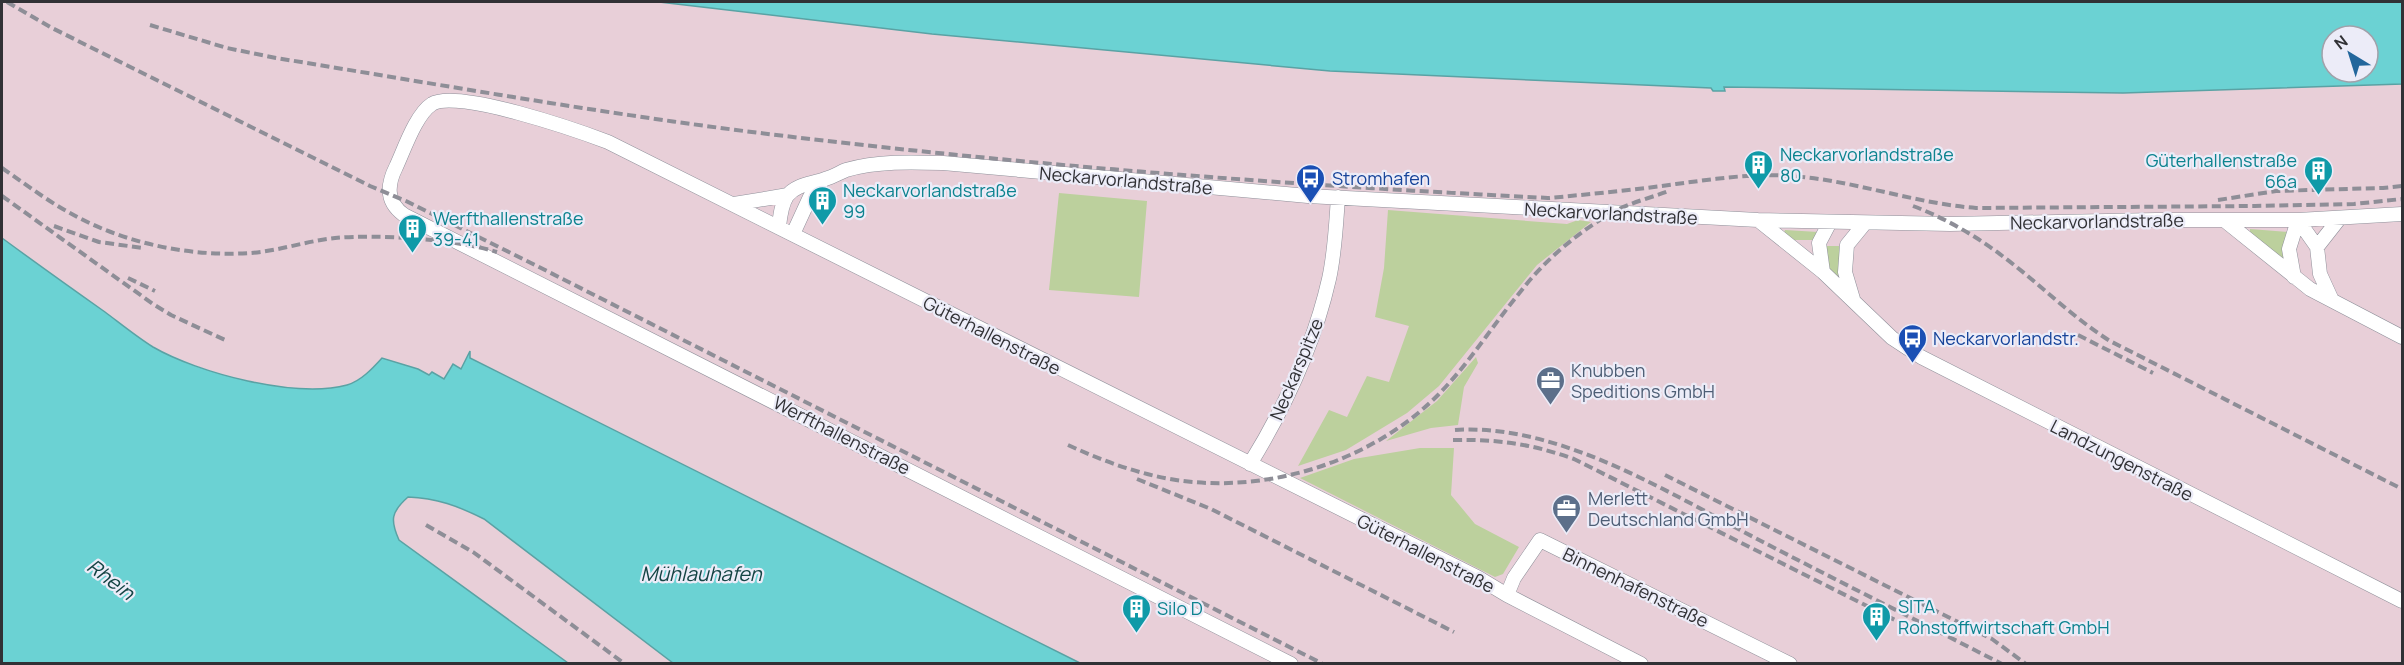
<svg xmlns="http://www.w3.org/2000/svg" width="2404" height="665" font-family="Manrope,sans-serif">
  <style>
    .industrial { fill: #e8cfd8 }
    .green { fill: #bcd09d }
    .water { fill: #6bd2d3; stroke: #5aa2a4; stroke-width: 1.5; fill-rule: evenodd }
    .lines { fill: none; stroke-linecap: round; stroke-linejoin: round }
    .street-casing { stroke: #8f909a; stroke-width: 15 }
    .street { stroke: #fff; stroke-width: 14 }
    .rail { stroke: #8e8e97; stroke-width: 4; stroke-dasharray: 9 4.5; stroke-linecap: butt }
    .labels { text-anchor: middle; dominant-baseline: central; stroke-width: 4.5; stroke-linejoin: round; paint-order: stroke }
    .culture-label { font-size: 18px; fill: #0d838f; stroke: #ececf8; text-anchor: start }
    .transit-label { font-size: 18px; fill: #164399; stroke: #ececf8; text-anchor: start }
    .street-label { font-size: 18px; fill: #313135; stroke: #ececf8 }
    .service-label { font-size: 18px; fill: #4e5e75; stroke: #ececf8; text-anchor: start }
    .water-label { font-size: 20px; font-style: italic; fill: #144444; stroke: #ececf8 }
  </style>
  <rect width="100%" height="100%" fill="#dfdfeb"/>
  <path class="industrial" d="M2,2H659L932,34L1330,71L1712,88L1724,90L1723,87L2123,93L2402,84V663H1080L469,358L470,352L461,369L444,379L432,372L429,375L418,369L382,358L369,372L349,385L324,389L279,387L239,379L199,367L154,348L2,238Z
    M408,497H429L451,503L484,519L673,663H568L399,540L393,526L395,509Z"/>
  <path class="green" d="M1059,193L1147,201L1139,297L1049,290Z
    M1388,210L1567,224L1578,220L1591,222L1537,265L1439,386L1407,413L1346,450L1298,466L1329,410L1347,417L1367,376L1389,382L1409,326L1375,317L1384,268Z
    M2250,229L2289,232L2284,262L2250,232Z
    M1785,230L1818,232L1815,240H1792L1784,233Z
    M1825,246H1839L1845,286L1829,269Z
    M1476,357L1478,363L1464,387L1458,425L1431,428L1386,441L1437,401Z
    M1420,448H1454L1451,495L1475,524L1519,547L1503,574L1495,577L1300,478L1354,459Z"/>
  <path class="water" d="M659,2H2402V84L2123,93L1724,87L1725,91H1713L1711,88L1330,71L932,34ZM2332,36H2368V72H2332Z
    M2,238C36,263 71,288 105,312C121,324 137,337 153,347C198,373 296,399 347,385C361,381 373,368 382,358L418,369L429,375L432,372L444,379L453,364L461,369L470,351V358L1080,663H673L484,519C458,506 437,498 408,497C391,512 390,520 399,540L568,663H2Z"/>
  <g class="lines">
    <defs>
      <path id="street" d="M734,204L788,195
        M1758,220L1823,272L1892,338L1921,357L2402,601
        M2224,220L2310,289L2402,337
        M2298,220L2317,247L2320,274L2331,298
        M779,227C780,217 781,205 787,196C796,184 812,184 825,179C832,177 839,173 846,170C877,161 911,162 943,163L1308,196L1758,220L1950,224L2156,220H2298L2402,214
        M793,234L810,197L823,180
        M2317,247L2339,219
        M1823,272L1819,243L1830,222
        M2294,277L2289,249L2298,220
        M1853,299L1845,272L1847,245L1865,223
        M1250,464C1285,407 1314,345 1329,279C1335,252 1336,225 1338,197
        M1507,595L1514,578L1540,540L1790,664
        M1291,664L404,215C386,202 387,185 396,167C404,150 416,114 432,104C456,88 579,131 608,142L1477,577L1507,595L1641,664"/>
    </defs>
    <use href="#street" class="street-casing"/>
    <use href="#street" class="street"/>
    <path class="rail" d="M7,2L52,28L370,186L406,201L537,266L1323,664
      M150,25L227,48L276,58C437,84 598,113 760,133C1021,165 1285,185 1549,198C1591,194 1634,190 1676,184C1714,179 1753,173 1791,176C1853,180 1912,203 1976,208L2255,206L2354,204L2402,199
      M2,168C24,183 46,200 70,213C123,243 189,257 250,253C279,251 306,241 335,238C379,234 455,239 497,252
      M2,196L153,304L171,315L225,340
      M2218,200L2276,191L2383,188L2402,186
      M1913,206C1945,218 1978,237 2005,258C2041,285 2072,317 2110,341L2402,489
      M54,226L99,242L143,248
      M128,278L155,291
      M2078,335L2153,373
      M1455,430C1560,423 1672,495 1763,542C1842,583 1922,623 2002,664
      M1453,440C1498,439 1532,444 1574,459L1903,624
      M1068,445C1103,461 1138,474 1176,480C1269,494 1373,461 1439,394C1470,362 1493,325 1521,291C1544,261 1577,233 1610,214C1628,203 1650,198 1669,191
      M1665,475L1992,639L2026,664
      M1137,479L1211,509L1454,632
      M426,525L473,552L625,664"/>
  </g>
  <defs>
    <symbol id="building-pin" viewBox="-11 -11 22 30"><path d="M0 17L-7.5 6A9.5 9.5 0 1 1 7.5 6Z" fill="#0f9aa8" stroke="#ececf8"/><path d="M-4-6H4V6H1V3H-1V6H-4ZM-2.5-4.3h1.7v1.8h-1.7ZM.8-4.3h1.7v1.8H.8ZM-2.5-1h1.7V.8h-1.7ZM.8-1h1.7V.8H.8Z" fill="#fff"/></symbol>
    <symbol id="bus-pin" viewBox="-11 -11 22 30"><path d="M0 17L-7.5 6A9.5 9.5 0 1 1 7.5 6Z" fill="#1a4fb4" stroke="#ececf8"/><path d="M-5-6H5V4H4V6H2V4H-2V6H-4V4H-5ZM-3.5-4V0h7V-4ZM-3.5 1.2v1.5H-2V1.2ZM2 1.2v1.5H3.5V1.2Z" fill="#fff"/></symbol>
    <symbol id="office-pin" viewBox="-11 -11 22 30"><path d="M0 17L-7.5 6A9.5 9.5 0 1 1 7.5 6Z" fill="#5c6f8a" stroke="#ececf8"/><path d="M-6-3h4V-5.5h4V-3h4V5H-6ZM-1-4.5V-3h2v-1.5ZM-6 0V1H6V0Z" fill="#fff"/></symbol>
  </defs>
  <g fill-rule="evenodd">
    <use href="#building-pin" x="1742" y="148" width="33" height="45"/>
    <use href="#building-pin" x="2302" y="154" width="33" height="45"/>
    <use href="#bus-pin" x="1294" y="162" width="33" height="45"/>
    <use href="#building-pin" x="806" y="184" width="33" height="45"/>
    <use href="#building-pin" x="396" y="212" width="33" height="45"/>
    <use href="#bus-pin" x="1896" y="322" width="33" height="45"/>
    <use href="#office-pin" x="1534" y="364" width="33" height="45"/>
    <use href="#office-pin" x="1550" y="492" width="33" height="45"/>
    <use href="#building-pin" x="1120" y="592" width="33" height="45"/>
    <use href="#building-pin" x="1860" y="600" width="33" height="45"/>
  </g>
  <g class="labels">
    <g class="culture-label">
      <text x="1780" y="154">Neckarvorlandstraße<tspan x="1780" dy="21">80</tspan></text>
      <text x="2297" y="160" text-anchor="end">Güterhallenstraße<tspan x="2297" dy="21">66a</tspan></text>
      <text x="843" y="190">Neckarvorlandstraße<tspan x="843" dy="21">99</tspan></text>
      <text x="433" y="218">Werfthallenstraße<tspan x="433" dy="21">39-41</tspan></text>
      <text x="1898" y="606">SITA<tspan x="1898" dy="21">Rohstoffwirtschaft GmbH</tspan></text>
      <text x="1157" y="608">Silo D</text>
    </g>
    <g class="transit-label">
      <text x="1332" y="178">Stromhafen</text>
      <text x="1933" y="338">Neckarvorlandstr.</text>
    </g>
    <g class="street-label">
      <text transform="translate(1126 180) rotate(5)">Neckarvorlandstraße</text>
      <text transform="translate(1611 213) rotate(3)">Neckarvorlandstraße</text>
      <text transform="translate(2097 221) rotate(-1)">Neckarvorlandstraße</text>
      <text transform="translate(992 335) rotate(27)">Güterhallenstraße</text>
      <text transform="translate(1296 369) rotate(-67)">Neckarspitze</text>
      <text transform="translate(842 435) rotate(27)">Werfthallenstraße</text>
      <text transform="translate(2122 460) rotate(27)">Landzungenstraße</text>
      <text transform="translate(1426 553) rotate(27)">Güterhallenstraße</text>
      <text transform="translate(1636 587) rotate(26)">Binnenhafenstraße</text>
    </g>
    <g class="service-label">
      <text x="1571" y="370">Knubben<tspan x="1571" dy="21">Speditions GmbH</tspan></text>
      <text x="1588" y="498">Merlett<tspan x="1588" dy="21">Deutschland GmbH</tspan></text>
    </g>
    <g class="water-label">
      <text x="701" y="573">Mühlauhafen</text>
      <text transform="translate(111 579) rotate(37)">Rhein</text>
    </g>
  </g>
  <rect width="2404" height="665" fill="none" stroke="#313135" stroke-width="6"/>
  <g transform="translate(2350 54) rotate(322)"><circle r="28" fill="#ececf8" stroke="#a1a1aa" stroke-width="1.5"/>
  <path d="M0-4.5L10 22L0 15L-10 22Z" fill="#23679c"/>
  <text y="-9" font-size="16" font-weight="bold" text-anchor="middle" fill="#313135">N</text>
  </g>
</svg>
